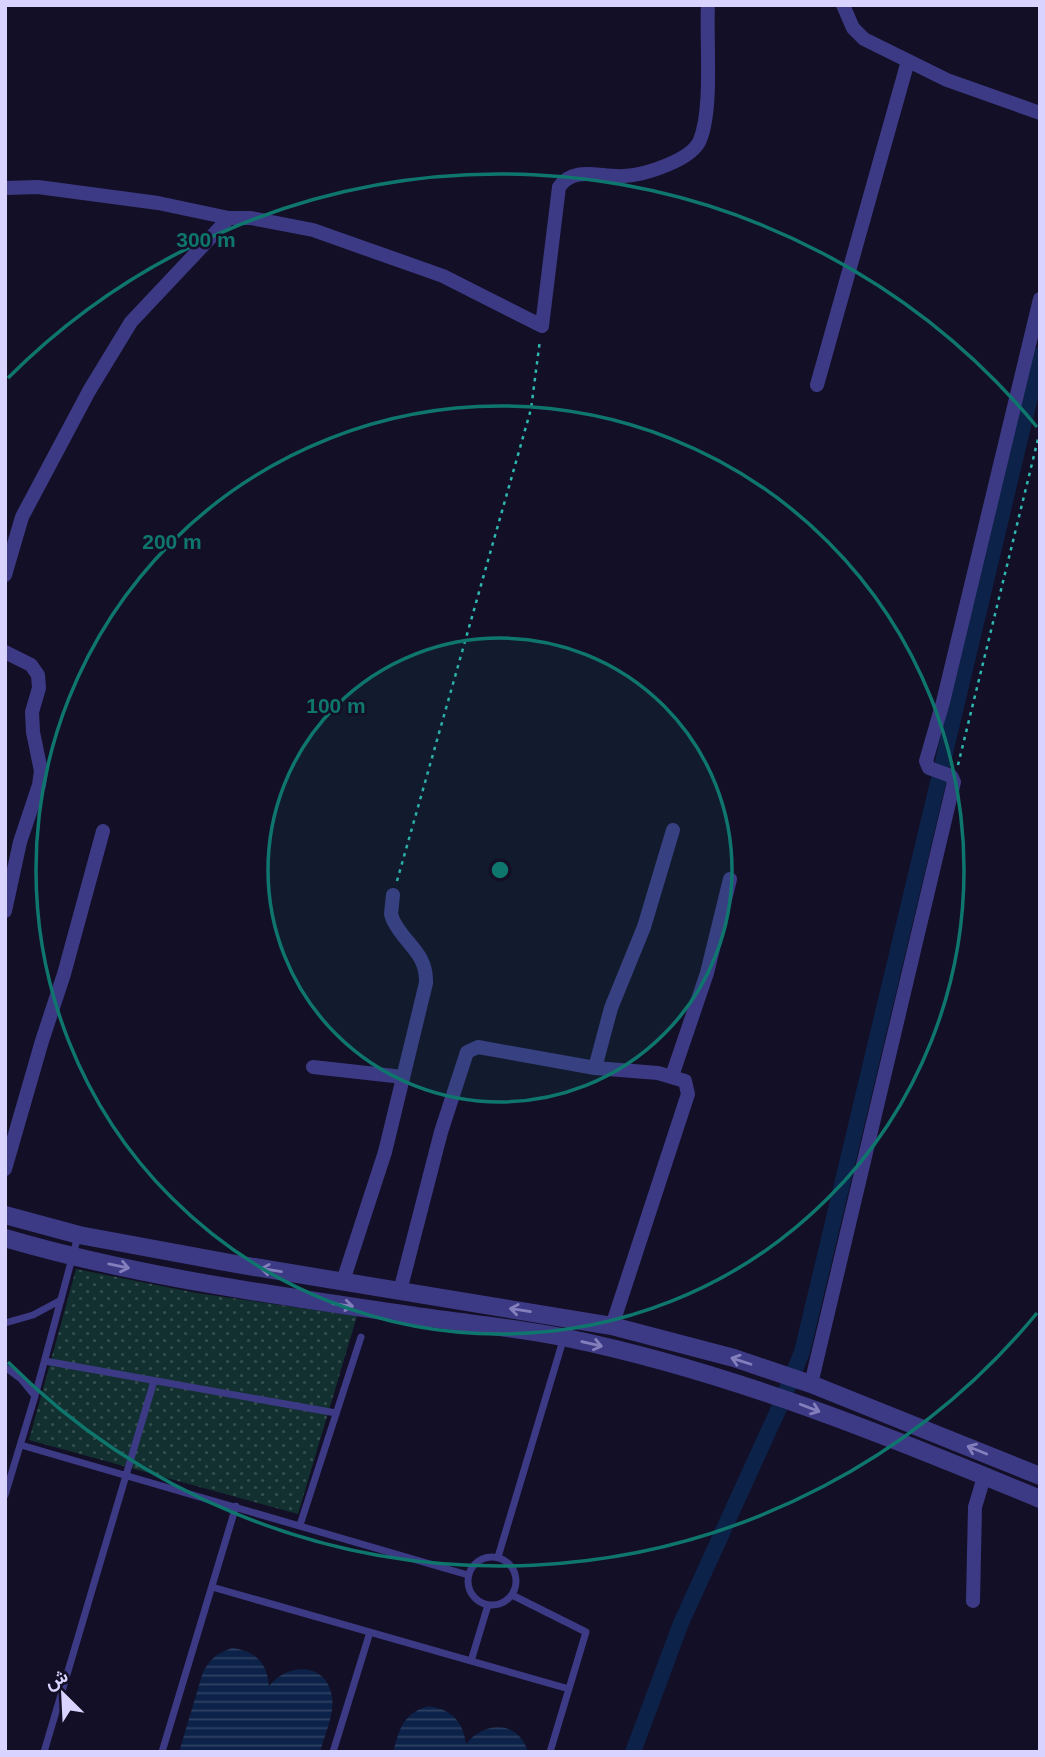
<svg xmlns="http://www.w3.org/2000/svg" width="1045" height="1757" font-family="Helvetica,Vazirmatn,sans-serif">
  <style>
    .grass { fill: url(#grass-dots) }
    .water { fill: url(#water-rules) }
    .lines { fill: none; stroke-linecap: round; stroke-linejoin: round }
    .canal { stroke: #0c2248; stroke-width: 16 }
    .path { stroke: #2fb8b0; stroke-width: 2.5; stroke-dasharray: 3.5 5; stroke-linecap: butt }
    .service { stroke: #3d3a85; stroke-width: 7 }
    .minor { stroke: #3d3a85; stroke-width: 14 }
    .tertiary { stroke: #3d3a85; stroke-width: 18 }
    .oneway { stroke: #837fbc }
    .ring { fill: none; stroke: #0f766e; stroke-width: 3.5 }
    .centre { fill: #0f766e; stroke: #130f26; stroke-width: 3.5 }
    .ring-label { font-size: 21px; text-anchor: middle; font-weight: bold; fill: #0f766e; stroke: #130f26; stroke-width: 5; stroke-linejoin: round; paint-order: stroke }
  </style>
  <defs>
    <pattern id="grass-dots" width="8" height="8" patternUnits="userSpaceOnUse" patternTransform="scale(1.75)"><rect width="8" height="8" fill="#12302f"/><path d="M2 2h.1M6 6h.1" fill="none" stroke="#344d4e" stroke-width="1.8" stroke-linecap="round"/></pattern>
    <pattern id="water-rules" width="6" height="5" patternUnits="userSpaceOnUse" patternTransform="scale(1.75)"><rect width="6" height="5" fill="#0c2248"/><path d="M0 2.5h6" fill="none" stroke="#2f4163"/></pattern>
  </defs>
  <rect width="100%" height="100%" fill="#130f26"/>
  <path class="grass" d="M76,1269L197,1293L357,1316L298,1514L29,1440Z"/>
  <path class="water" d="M232,1648C255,1651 267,1662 269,1686C288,1662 327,1662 332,1697C335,1714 324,1736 320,1752H179L203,1672C210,1659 217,1653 232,1648Z
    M428,1706C451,1709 463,1721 466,1744C484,1721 519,1720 528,1752H393C400,1728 402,1715 428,1706Z"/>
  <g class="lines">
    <path class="canal" d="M633,1752L681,1623L780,1406L802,1352L1040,355"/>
    <path class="path" d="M958,765L1040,431
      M397,881L531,409L540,340"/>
    <path class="service" d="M5,1323L33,1315L61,1300
      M45,1361L336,1413
      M5,1367L21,1379L35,1396
      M21,1445L468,1575
      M5,1495L35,1396L78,1236
      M300,1525L361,1337
      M468 1581a24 24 0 1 1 48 0a24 24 0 1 1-48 0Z
      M498,1557L564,1337
      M212,1587L569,1689
      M512,1595L586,1632L550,1752
      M471,1661L488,1605
      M44,1752L154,1381
      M162,1752L236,1506
      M333,1752L370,1632"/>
    <path class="minor" d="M843,5L853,28L864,39L947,80L1040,113
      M5,188L38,187L158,203L229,218
      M817,385L908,61
      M5,575L22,517L89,391L131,322L229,218H251L313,230L443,276L542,326L559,187C574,165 601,178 624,176C645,175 692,160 700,140C713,108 706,42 708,5
      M5,652L31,665L38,675L39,688L32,712L33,732L41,771L39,785L20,842L5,911
      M313,1067L403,1077
      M595,1068L611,1008L644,927L673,830
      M672,1076L707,973L730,879
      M5,1169L42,1041L64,974L103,831
      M343,1281L385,1152L426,983C427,952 405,945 393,920L391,914L393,895
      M400,1291L441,1132L467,1052L478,1047L595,1068L658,1073L685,1081L688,1094L612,1326
      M811,1384L954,782L951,776L929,768L926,761L943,702L1040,299
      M973,1601L975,1507L984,1477"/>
    <path class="tertiary" d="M5,1215L79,1235L236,1264L612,1326L734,1358L811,1384L1040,1476
      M5,1238C141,1278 283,1296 423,1317C471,1324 519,1328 567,1338C731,1372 886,1435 1040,1499"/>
  </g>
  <defs><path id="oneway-shaft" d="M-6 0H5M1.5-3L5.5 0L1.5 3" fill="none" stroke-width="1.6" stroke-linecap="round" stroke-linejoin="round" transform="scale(1.75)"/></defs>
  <g class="oneway">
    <use href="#oneway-shaft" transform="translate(119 1266) rotate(12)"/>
    <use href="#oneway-shaft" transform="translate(271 1270) rotate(-171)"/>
    <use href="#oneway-shaft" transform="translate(343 1305) rotate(8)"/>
    <use href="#oneway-shaft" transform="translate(520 1310) rotate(-171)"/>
    <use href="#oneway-shaft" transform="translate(592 1344) rotate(13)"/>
    <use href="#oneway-shaft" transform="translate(741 1361) rotate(-162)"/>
    <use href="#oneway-shaft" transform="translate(810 1408) rotate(21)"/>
    <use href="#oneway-shaft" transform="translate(977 1450) rotate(-158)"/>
  </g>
  <circle cx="500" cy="870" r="232" fill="#0f766e" fill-opacity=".12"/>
  <g class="ring">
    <circle cx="500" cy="870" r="232"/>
    <circle cx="500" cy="870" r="464"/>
    <path d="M1037 1313A696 696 0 0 1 8 1362M8 378A696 696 0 0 1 1037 427"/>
  </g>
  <circle cx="500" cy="870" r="10" class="centre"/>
  <g class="ring-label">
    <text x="206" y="247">300 m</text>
    <text x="172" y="549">200 m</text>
    <text x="336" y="713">100 m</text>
  </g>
  <rect width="1045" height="1757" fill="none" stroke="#d9d4ff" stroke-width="14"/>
  <g transform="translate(63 1694) rotate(336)" stroke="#130f26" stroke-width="5" paint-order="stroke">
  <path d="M0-5L12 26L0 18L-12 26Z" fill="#d9d4ff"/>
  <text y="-10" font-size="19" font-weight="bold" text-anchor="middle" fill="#d9d4ff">ش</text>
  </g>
</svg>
